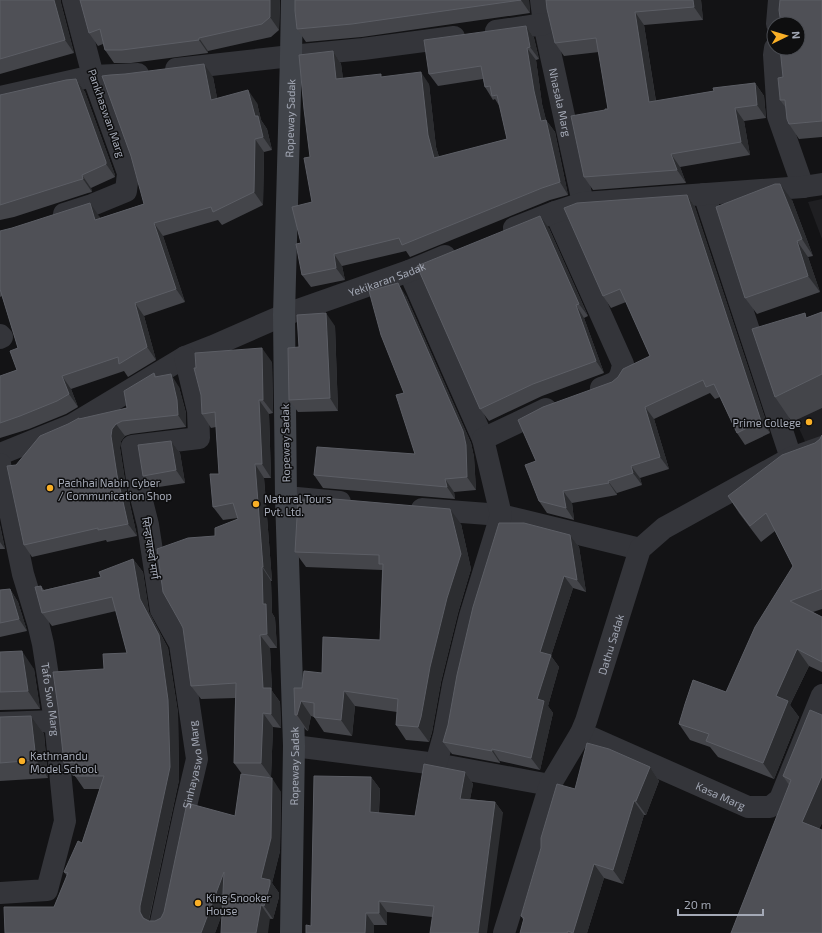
<svg xmlns="http://www.w3.org/2000/svg" width="822" height="933" font-family="'Exo 2','Noto Sans Devanagari',sans-serif">
  <style>
    .built { fill: #1f1f22 }
    .lines { fill: none; stroke-linecap: round; stroke-linejoin: round }
    .minor { stroke: #34353a; stroke-width: 22 }
    .secondary { stroke: #41444a; stroke-width: 22 }
    .wall { fill: #44454a }
    .shaded-wall { fill: #2c2d30 }
    .building { fill: #4f5056; stroke: #5c5e65 }
    .poi-dot { fill: #f9af26; stroke: #0e0e0f; stroke-width: 1.5 }
    .labels { text-anchor: middle; dominant-baseline: central; stroke-width: 3; stroke-linejoin: round; paint-order: stroke }
    .street-label { font-size: 11px; fill: #a4a9b6; stroke: #0e0e0f }
    .poi-label { font-size: 11px; fill: #a4a9b6; stroke: #0e0e0f; text-anchor: start }
  </style>
  <rect width="100%" height="100%" fill="#131315"/>
  <path class="built" d="M822,199V239L808,202Z
    M822,368V457L814,461L780,387Z"/>
  <g class="lines">
    <g class="minor">
      <path id="s1" d="M541,0L544,24L583,203"/>
      <path d="M777,24L779,0"/>
      <path d="M496,31L544,24"/>
      <path d="M775,48L774,55L778,116L803,187"/>
      <path d="M176,69L291,56L363,49L454,37"/>
      <path d="M0,97L93,76L138,74"/>
      <path d="M704,194L791,458"/>
      <path d="M555,212L623,364C620,382 617,382 601,388"/>
      <path d="M64,214L92,205L126,191L128,173L93,76L73,0"/>
      <path d="M514,228L555,212L583,203L803,187L822,184"/>
      <path d="M409,271L483,439"/>
      <path d="M0,335L2,337L0,338"/>
      <path id="s2" d="M0,454L72,425L185,357L213,346L284,315L409,271L445,256"/>
      <path id="s3" d="M0,464L23,574L38,623L43,644L55,721L65,821L47,890L0,893"/>
      <path d="M286,497L340,502"/>
      <path d="M422,509L501,515L640,549"/>
      <path d="M0,723L55,721"/>
      <path id="s4" d="M581,733L748,807H770L780,799L822,695"/>
      <path d="M294,746L436,764L550,785"/>
      <path d="M436,764L444,735L453,685L470,616L501,515L483,439L546,409"/>
      <path id="s5" d="M161,922L185,810L197,759L180,644L161,610L148,525L138,485L132,446L199,438L198,411L185,357"/>
      <path id="s6" d="M504,933L550,785L581,733L586,721L640,549L664,528L791,458L822,447"/>
    </g>
    <path class="secondary" id="s7" d="M291,933L294,746L286,497L284,315L291,56L292,0"/>
  </g>
  <path class="wall" d="M0,0H61V3L74,53L0,74Z
    M80,0H280L279,30L271,37L208,51V53L131,63H114L105,50L103,44L98,46L89,33Z
    M295,0H529L530,13L362,37L306,42L297,29Z
    M546,0H701L703,20L644,25L656,101L714,91L755,83L764,96L766,118L744,121L750,155L680,167L686,183L593,190L584,177L605,110L608,109L599,52L564,56L555,43Z
    M822,0V137L799,139L789,124L786,108L780,100L783,77Z
    M526,26L534,38L539,59L536,60L542,104L546,120L555,132L568,195L550,200L410,257L406,251L342,266L345,280L311,287L302,275L301,243L312,202L310,157L333,51L341,64L343,79L383,77L429,84L436,147L439,157L507,139L500,107L495,99L493,100L485,87L483,79L438,86L429,74Z
    M213,77L217,98L257,103L261,120L267,129L272,150L264,152L263,205L222,225L218,220L163,236L185,302L144,316L156,360L128,377L124,371L71,389L78,407L66,414L29,429L0,438V376L17,370L18,348L2,296L0,297V231L99,216L100,218L144,204Z
    M76,79L85,92L115,175V177L91,188L92,192L88,193L14,217L0,220V95Z
    M687,195L695,207L770,433L745,445L737,433L720,397L715,399L710,393L654,419L669,469L640,478L642,485L617,493V495L572,503L574,520L547,513L539,501L536,461L612,382L650,356L626,302L611,308L603,296Z
    M792,200L813,256L808,257L820,292L757,314L745,298Z
    M549,228L588,316L584,318L604,373L542,396L489,421L480,409Z
    M406,296L471,443L474,457L476,490L454,492L455,499L323,488L314,475L415,454L404,393Z
    M822,312V408L792,422L775,397L808,317Z
    M335,326L338,411L298,412L289,400L299,347Z
    M272,362L273,413L269,414L271,478H264L272,581H271L272,613L275,618L277,648H270L272,691L280,702L281,728L273,727L271,777H259L281,792L280,851L272,883L279,893V897L273,919L222,914L215,933H5L54,907L67,876L64,872L82,843L100,789H84L75,776H73L64,763L104,669L127,653L116,611L52,626L42,613L41,586L44,590L101,577L133,559L143,572L149,612L168,648L178,713L179,780L149,921H155L161,918L235,816L242,774L234,763L235,698L201,699L191,686L215,536L238,519V518L223,520L213,507L219,474L216,427L211,428L202,414Z
    M154,373L157,377L179,387L186,413V427L131,434L125,436L121,441L120,448L126,487L137,536L107,542L106,540L32,557L24,545L16,465L68,424L79,419L127,408Z
    M822,435V609L813,612L822,617V672L809,666L790,705L799,717L774,779L718,757L710,747L690,740L679,724L726,692L793,566L775,531L761,542L739,513L728,496L815,443L820,439Z
    M171,441L180,453L185,483L152,488L143,476Z
    M461,524L471,569L458,613L441,682L432,732L429,742L406,740L396,725L397,712L355,706L352,736L324,732L314,717L311,716L308,731L306,730L295,715L302,688L322,673L380,640L382,570L306,567L295,552Z
    M0,525L5,549H0Z
    M570,535L579,547L586,592L573,588L551,656L559,667L548,706L553,713L540,770L500,761V763L452,754L443,742Z
    M10,589L18,602L27,631L0,637V590Z
    M0,652L34,669L40,709L0,710Z
    M822,715V823L819,829L822,933L789,785L783,776Z
    M31,716L44,734L48,778L0,781V717Z
    M650,767L659,781L646,815H644L623,884L604,878L587,933H520L524,921L521,916L575,789Z
    M465,772L473,784L470,799L495,802L503,813L432,917L387,912V925H374V933H306L311,926L371,777L380,789L379,813L415,816Z"/>
  <path class="shaded-wall" d="M54,0H61V3L74,53L65,40Z
    M270,0H280L279,30L270,17Z
    M521,0H529L530,13Z
    M693,0H701L703,20L694,7Z
    M635,12L644,25L658,115L649,102Z
    M526,26L534,38L539,59L530,47Z
    M199,38L208,51V53L199,40Z
    M527,48L536,60L542,104L548,128L546,120L555,132L568,195L560,182L541,121L534,91Z
    M333,51L341,64L345,92L336,79Z
    M204,64L213,77L220,113L211,100Z
    M421,72L429,84L436,147L443,170L434,158L428,135Z
    M76,79L85,92L115,175V177L106,164Z
    M755,83L764,96L766,118L757,105Z
    M248,90L257,103L261,120L267,129L272,150L263,137L255,116Z
    M735,108L744,121L750,155L741,142Z
    M255,139L264,152L263,205L254,192Z
    M671,154L680,167L686,183L677,170Z
    M82,175L91,188L92,192L83,179Z
    M780,184L792,200L813,256L802,239Z
    M687,195L695,207L770,433L761,421Z
    M90,203L99,216L104,233L95,220Z
    M540,216L549,228L588,316L579,304Z
    M154,223L163,236L185,302L176,289Z
    M797,241L808,257L820,292L808,276Z
    M334,254L342,266L345,280L336,268Z
    M398,283L406,296L471,443L474,457L476,490L467,477Z
    M135,303L144,316L156,360L147,347Z
    M576,305L584,318L604,373L596,361Z
    M326,313L335,326L338,411L330,398Z
    M262,348L272,362L273,413L263,400Z
    M171,374L179,387L186,413V427L178,415Z
    M62,376L71,389L78,407L69,394Z
    M259,400L269,414L271,478L262,464Z
    M645,407L654,419L669,469L660,457Z
    M116,424L125,436L121,441L120,448L126,487L137,536L128,524L117,475L111,436L112,429Z
    M171,441L180,453L185,483L176,470Z
    M255,464L264,478L272,581L263,567Z
    M631,466L640,478L642,485L633,473Z
    M445,479L454,492L455,499L447,487Z
    M608,481L617,493V495L609,483Z
    M563,491L572,503L574,520L566,508Z
    M450,509L461,524L471,569L458,613L441,682L432,732L429,742L418,727Z
    M0,525L5,549L0,542Z
    M570,535L579,547L586,592L577,580Z
    M133,559L143,572L149,612L168,648L178,713L179,780L149,919V925L140,912V599Z
    M262,567L271,581L272,613L275,618L277,648L267,634L263,604Z
    M564,576L573,588L551,656L559,667L548,706L553,713L540,770L531,758L537,699L540,652Z
    M10,589L18,602L27,631L19,619Z
    M260,635L270,648L272,691L280,702L281,728L271,714L263,688Z
    M797,649L809,666L790,705L799,717L774,779L763,763L776,696Z
    M22,651L34,669L40,709L28,691Z
    M344,691L355,706L352,736L341,720Z
    M301,701L311,716L308,731L297,715Z
    M263,713L273,727L271,777L261,763Z
    M31,716L44,734L48,778L36,760Z
    M492,749L500,761V763L492,751Z
    M650,767L659,781L646,815L636,801Z
    M465,772L473,784L468,810L460,799Z
    M822,776V823L814,840L802,822Z
    M371,777L380,789L378,824L370,812Z
    M272,778L281,792L280,851L272,883L279,893V897L273,919L264,906L261,878Z
    M634,801L644,815L623,884L613,870Z
    M495,802L503,813L487,933H478Z
    M594,864L604,878L587,933H573Z
    M224,872L233,885L215,933H201Z
    M379,901L387,912V925L379,913Z
    M261,905L270,918L268,933H256Z
    M366,913L374,925V933H365Z"/>
  <path class="building" d="M0,0H54L65,40L0,59Z
    M80,0H270V17L262,24L199,38V40L122,50H105L100,29L89,33Z
    M295,0H521L352,24L297,29L295,11Z
    M546,0H693L694,7L635,12L649,102L714,91L713,88L755,83L757,105L735,108L741,142L671,154L677,170L584,177L571,116L605,110V109H608L596,38L555,43L547,9Z
    M780,0H822V121L789,124L787,119L785,100H780V98L778,78L783,77L780,48H798V24H781L779,10Z
    M526,26L530,47L527,48L534,91L541,121L546,120L560,182L542,188L402,245L399,238L334,254L336,268L302,275L296,244L301,243L292,207L312,202L304,158L310,157L304,109L299,55L333,51L336,79L381,74V77L421,72L428,135L434,158L507,139L497,95L492,96L490,86L485,87L481,66L429,74L424,40Z
    M204,64L211,100L248,90L255,116H258L263,137L255,139L254,192L213,212L211,207L154,223L176,289L135,303L147,347L119,364L118,357L62,376L69,394L57,401L20,416L0,423V376L17,370L10,351L18,348L0,289V231L12,228L90,203L95,220L144,204L131,156L102,76L110,75L125,74Z
    M76,79L106,162V164L82,175L83,179L79,180L0,205V95L66,80Z
    M775,184H780L802,239L797,241L808,276L745,298L716,207Z
    M687,195L761,421L737,433L714,384L706,387L703,380L645,407L660,457L631,466L633,473L608,481L609,483L563,491L566,508L539,501L525,465L536,461L518,420L543,407L612,382L618,377L623,369L650,356L620,289L603,296L564,208L577,203Z
    M540,216L579,304L576,305L596,361L533,384L480,409L417,266Z
    M398,283L463,431L466,445L467,477L445,479L447,487L314,475L317,447L415,454L396,395L404,393L381,335L369,291Z
    M822,312V374L775,397L752,329L805,313L806,318Z
    M326,313L330,398L289,400L288,348L299,347L297,315Z
    M262,348L263,400H259L262,464H255L263,567H262L263,604H266L267,634L260,635L263,688H271V714L263,713L261,763H234L236,683L191,686L183,628L181,624L163,592L157,549L188,538L215,536V528L238,519L233,503L213,507L210,474H219L215,412L202,414L201,395L194,368H196L195,353Z
    M154,373L155,377L171,374L177,400L178,415L122,421L116,424L112,429L111,436L117,475L128,524L98,530V528L24,545L7,466L16,465L40,436L68,424L79,418V419L127,408L124,391Z
    M822,435V589L790,601L822,617V662L797,649L776,696L788,701L763,763L706,741L709,734L679,724L685,704L693,680L726,692L755,627L793,566L766,513L750,526L728,496L782,455L815,443L820,439Z
    M171,441L176,470L143,476L138,445Z
    M311,497L450,509L461,554L447,598L430,667L421,717L418,727L396,725L398,699L344,691L341,720L314,717V703L301,701L297,715H295L294,688H302L304,671L322,673L323,637L380,640L383,564H379V555L295,552L298,500H310Z
    M499,523H524L570,535L577,580L564,576L540,652L551,655L537,699L544,701L531,758L492,749V751L443,742L448,725L457,675L473,607Z
    M133,559L140,599L159,635L168,700L170,767L140,906V912L143,918L149,921H155L161,918L164,912L187,803L235,816L241,774L272,778L271,838L261,878L270,880V884L264,906L261,905L256,933H221L224,872L201,933H5L4,907H54L68,873L64,872L78,841L82,843L104,776H75V762L64,763L58,707L53,672L104,669L103,654L127,653L112,597L42,613L35,587L41,586L42,591L101,577L99,572Z
    M10,589L19,619L0,623V590Z
    M22,651L28,691L0,692V652Z
    M810,710L822,715V776L802,822L822,830V933H731L791,780L783,776Z
    M31,716L36,760L0,763V717Z
    M587,743L609,749L650,767L636,801H634L613,870L594,864L573,933L568,931L567,933H520L524,918L521,916L541,848V838L557,784L575,789Z
    M424,764L465,772L460,799L495,802L478,933H430L434,906L379,901V913H366L365,933H306V925L311,926L314,776L371,777L370,812L415,816Z"/>
  <g class="poi-dot">
    <circle cx="809" cy="422" r="4"/>
    <circle cx="50" cy="488" r="4"/>
    <circle cx="256" cy="504" r="4"/>
    <circle cx="22" cy="761" r="4"/>
    <circle cx="198" cy="903" r="4"/>
  </g>
  <g class="labels">
    <g class="street-label">
      <text stroke="none"><textPath href="#s1" startOffset="104">Nhasala Marg</textPath></text>
      <text transform="translate(107 113) rotate(71)">Pankhaswan Marg</text>
      <text stroke="none"><textPath href="#s7" startOffset="815">Ropeway Sadak</textPath></text>
      <text stroke="none"><textPath href="#s2" startOffset="426">Yekikaran Sadak</textPath></text>
      <text transform="translate(285 443) rotate(-91)">Ropeway Sadak</text>
      <text transform="translate(151 548) rotate(81)">सिन्हायास्वो मार्ग</text>
      <text stroke="none"><textPath href="#s6" startOffset="309">Dathu Sadak</textPath></text>
      <text stroke="none"><textPath href="#s3" startOffset="241">Tafo Swo Marg</textPath></text>
      <text stroke="none"><textPath href="#s5" startOffset="161">Sinhayaswo Marg</textPath></text>
      <text stroke="none"><textPath href="#s7" startOffset="167">Ropeway Sadak</textPath></text>
      <text stroke="none"><textPath href="#s4" startOffset="153">Kasa Marg</textPath></text>
    </g>
    <g class="poi-label">
      <text x="801" y="422" text-anchor="end">Prime College</text>
      <text x="58" y="482">Pachhai Nabin Cyber<tspan x="58" dy="13">/ Communication Shop</tspan></text>
      <text x="264" y="498">Natural Tours<tspan x="264" dy="13">Pvt. Ltd.</tspan></text>
      <text x="30" y="755">Kathmandu<tspan x="30" dy="13">Model School</tspan></text>
      <text x="206" y="897">King Snooker<tspan x="206" dy="13">House</tspan></text>
    </g>
  </g>
  <g transform="translate(786 36) rotate(85)"><circle r="19" fill="#0e0e0f" stroke="#4a4c52"/>
  <path d="M0-3L7 15L0 10L-7 15Z" fill="#f9af26"/>
  <text y="-6" font-size="11" font-weight="bold" text-anchor="middle" fill="#a4a9b6">N</text>
  </g>
  <path d="M678 909v6h85v-6" fill="none" stroke="#a4a9b6" stroke-width="2"/>
  <text x="684" y="909" font-size="12" fill="#a4a9b6" stroke="#0e0e0f" stroke-width="3" paint-order="stroke">20 m</text>
</svg>
